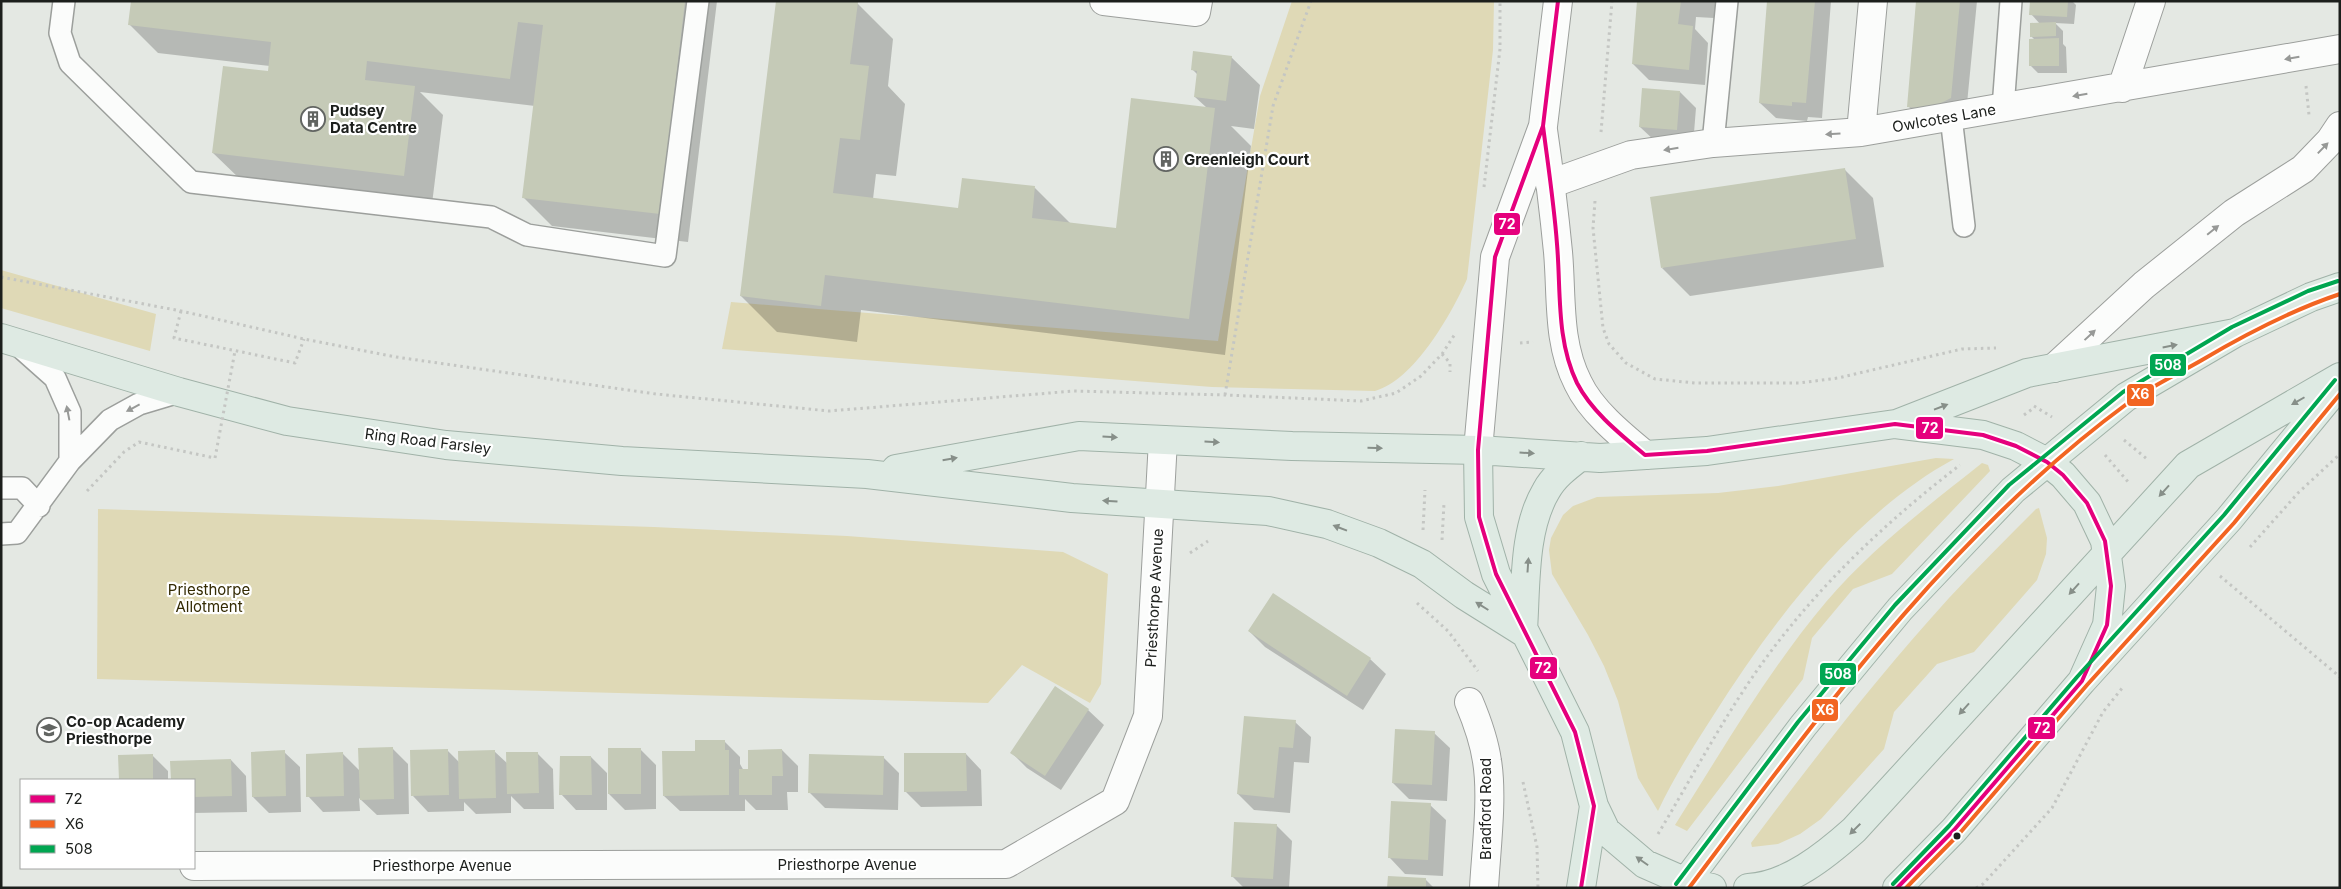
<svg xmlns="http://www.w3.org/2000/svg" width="2341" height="889" font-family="Inter,sans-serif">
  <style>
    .green { fill: #dfd9b6 }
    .shadow { fill: #0003 }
    .building { fill: #c5cab7 }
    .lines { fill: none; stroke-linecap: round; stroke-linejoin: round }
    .service-casing { stroke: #9c9f9c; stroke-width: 24 }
    .minor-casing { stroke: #9c9f9c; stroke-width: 30 }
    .secondary-casing { stroke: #9c9f9c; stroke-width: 30 }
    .trunk-casing { stroke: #a0b2a8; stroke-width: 30 }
    .path { stroke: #c4c6c3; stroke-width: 3; stroke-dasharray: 2.5 4; stroke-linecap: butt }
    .service { stroke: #fbfcfb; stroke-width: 21 }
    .minor { stroke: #fbfcfb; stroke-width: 28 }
    .secondary { stroke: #fbfcfb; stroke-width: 28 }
    .trunk { stroke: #deeae3; stroke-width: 28 }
    .path-bridge { stroke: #c4c6c3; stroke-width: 3; stroke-dasharray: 2.5 4; stroke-linecap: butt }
    .bus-1-casing { stroke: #fff; stroke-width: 8 }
    .bus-2-casing { stroke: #fff; stroke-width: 8 }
    .bus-3-casing { stroke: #fff; stroke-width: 8 }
    .bus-1 { stroke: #e5007d; stroke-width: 4 }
    .bus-2 { stroke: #f26522; stroke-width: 4 }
    .bus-3 { stroke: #00a651; stroke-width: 4 }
    .oneway { fill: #979997 }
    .oneway2 { fill: #878f89 }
    .bus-dot { fill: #1c1f1c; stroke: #fff; stroke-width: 2 }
    .labels { text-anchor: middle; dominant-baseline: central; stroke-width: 4.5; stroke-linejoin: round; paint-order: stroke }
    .poi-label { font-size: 15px; font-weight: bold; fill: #1c1f1c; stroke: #fff; text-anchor: start }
    .street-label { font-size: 15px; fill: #1c1f1c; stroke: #fff }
    .park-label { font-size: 15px; fill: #342b04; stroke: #fff }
    .line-badge { stroke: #fff; stroke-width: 2 }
    .badge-label { font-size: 14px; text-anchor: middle; font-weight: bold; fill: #fff }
  </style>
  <rect width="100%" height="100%" fill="#e4e8e3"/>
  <path class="green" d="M1292,1H1494L1493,50L1467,279C1451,315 1414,380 1375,391L1212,387L722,349L731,302L1218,341L1260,96Z
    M1,270L156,314L150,351L1,308Z
    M1936,458L1954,459C1853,514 1774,620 1713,716C1693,747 1674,777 1658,811L1638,778L1618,701L1604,666L1588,635L1552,574L1549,550L1551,538L1563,515L1573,506L1597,497L1718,493L1778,486Z
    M1982,463L1988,465L1990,471L1892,574L1853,589L1812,638L1803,679L1687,831L1675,825C1723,749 1768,671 1826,602C1871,549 1928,506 1982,463Z
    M2039,508L2047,538L2046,554L2037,580L1974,652L1937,664L1894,712L1884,749L1821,819L1800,834L1778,844L1752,847L1751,843C1814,759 1878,676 1949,598C1977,568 2007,538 2036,509Z
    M98,509L654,527L847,536L1063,552L1108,574L1101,684L1090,703L1022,665L988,703L97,679Z"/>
  <path class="shadow" d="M132,1H717L688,242L552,226L524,198L535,106L420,92L443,115L432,204L242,181L213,153L269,73L270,66L158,53L129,24Z
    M777,1L857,3L893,39L888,86L905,104L896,176L876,174L873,199L959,209L1035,188L1071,224L1117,229L1207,108L1195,97L1198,75L1192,69L1231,57L1260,85L1254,129L1231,126L1251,146L1225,355L861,310L857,342L777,332L741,296Z
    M1639,1H1716L1714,18L1696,17L1695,29L1708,43L1705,85L1649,80L1633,64Z
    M1768,1H1831L1822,118L1808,117L1807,121L1776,118L1760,103Z
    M1917,1H1977L1966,114L1924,122L1908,106Z
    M2032,1H2072L2076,5L2074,24L2055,23L2063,31V44L2066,47L2067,73H2038L2030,65L2035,40L2031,36L2040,24L2031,14Z
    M1680,92L1696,108L1693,145L1656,142L1640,127Z
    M1844,169L1873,198L1884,267L1690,296L1662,268Z
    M1249,631L1370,659L1386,674L1363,710L1265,647Z
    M1088,710L1104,725L1061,790L1027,768L1012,753Z
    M1295,722L1311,737L1309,763L1294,762L1290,813L1254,810L1238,794Z
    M1434,733L1450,748L1447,801L1409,799L1393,783Z
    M724,741L740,757V764L744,771L749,770L782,750L798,766V792H787L788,810H756L745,799V811H680L664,796L696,752Z
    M393,749L408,764L409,814L377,815L359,798L360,811L323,812L308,796L343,754L360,771Z
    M640,749L656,765V809L625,810L609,794Z
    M447,750L460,763L494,751L508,764L537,753L553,769L554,809H524L511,796V813L476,814L464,802V811L428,812L413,796Z
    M284,752L300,767L301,812L269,813L253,797Z
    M966,754L981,770L982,806L921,807L905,791Z
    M152,755L168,771V780H121L120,756Z
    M591,757L607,773V810H576L561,794Z
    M883,757L899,773L898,810L825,808L809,792Z
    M231,760L246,776L247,812L194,813V780H172L171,762Z
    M1430,805L1446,820L1443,876L1405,874L1390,858Z
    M1276,825L1292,841L1289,888H1244L1232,876Z
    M1426,880L1434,888H1388Z"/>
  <path class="building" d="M131,1H685L660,214L522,198L543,25L518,22L510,79L367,61L365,80L415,86L404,176L212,153L223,66L268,71L271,42L128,25Z
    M776,1L858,2L850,64L869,66L860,140L840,138L833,193L958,208L962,178L1035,186L1032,218L1116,228L1131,98L1215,108L1189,319L825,275L821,306L740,296Z
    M1637,1H1681L1678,24L1693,26L1689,70L1632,64Z
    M1767,1H1815L1806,103L1792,102V106L1759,103Z
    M1916,1H1960L1951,98L1929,109L1907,107Z
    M2030,1H2068L2067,17L2029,15Z
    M2056,22V36L2030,37V23Z
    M2059,38V66H2029V39Z
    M1193,51L1232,56L1226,101L1194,97L1197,71L1191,70Z
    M1642,88L1680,91L1677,130L1639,127Z
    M1845,168L1856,239L1661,268L1650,197Z
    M1273,593L1371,658L1347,696L1248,631Z
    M1055,686L1089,709L1045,776L1010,753Z
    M1244,716L1296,720L1293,748L1279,747L1274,798L1237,794Z
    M1395,729L1435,731L1432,785L1392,783Z
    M695,740H725V750H729V795L663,796L662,751H695Z
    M393,747L394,799L360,800L358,748Z
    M608,748H641V794H608Z
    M448,749L449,795L411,796L410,750Z
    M782,749L783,776H772V795H739V769H748V750Z
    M285,750L286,796L252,797L251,752Z
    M495,750L496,798L459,799L458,751Z
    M343,752L344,796L306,797V754Z
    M506,752H538L539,793L507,794Z
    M904,753H966L967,791L904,792Z
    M153,754V780H119L118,755Z
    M809,754L884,756L883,795L808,793Z
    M560,756H591L592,795H559Z
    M231,759L232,796L194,797V780H171L170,761Z
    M1391,801L1431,803L1428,860L1388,858Z
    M1234,822L1277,824L1273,879L1231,877Z
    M1388,876L1426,878V888H1387Z"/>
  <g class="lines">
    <defs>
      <path id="service" d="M64,1L60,33L70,63L191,182L491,217L527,235L665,256L698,1
        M2003,108L2011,1
        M1951,117L1964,226
        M1713,143L1727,1
        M19,346L55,378L70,412V461
        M1,488H22L39,506
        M1,534L17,533L70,461L110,420L139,404L179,392"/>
      <path id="minor" d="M1104,1L1196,12L1198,1
        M2122,88L2151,1
        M1861,132L1873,1
        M1550,184L1631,155L1713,143L1861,132L2340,49
        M2054,368L2144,285L2234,213L2303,169L2330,141L2340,126
        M1469,702C1477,721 1484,740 1487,761C1493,797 1486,850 1484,888
        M194,866L1006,864L1115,801L1148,716L1163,440"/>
      <path id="secondary" d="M1543,130C1549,171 1554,211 1558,252C1562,296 1557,342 1578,383C1591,411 1622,436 1645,455
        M1478,450L1495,257L1543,126L1558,1"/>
      <path id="trunk" d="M1,338L179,392L287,421L446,445L622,461L867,474L1072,498L1268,511L1327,524L1379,543L1422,564L1464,595L1523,632
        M1899,423L2027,373L2235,333L2311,297L2340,287
        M1478,450L1479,517L1496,574L1575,732L1594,806L1606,831L1645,864L1686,882L1712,888
        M896,469L1079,436L1292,446L1478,450L1600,458L1707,451L1895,424L1983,435L2016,446L2047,462L2063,475L2087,503L2105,541L2111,586L2107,625L2082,681
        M1523,630C1526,586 1523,530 1546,491C1554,476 1568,466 1581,456
        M1581,888L1594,806
        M1681,888L1803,726L1900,609L2013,490L2126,397L2235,333
        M1748,888C1788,886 1826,855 1854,830L2188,465L2340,377
        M1897,888L1954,830L2082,681L2229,519L2340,384"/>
    </defs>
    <use href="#service" class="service-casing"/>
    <use href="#minor" class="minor-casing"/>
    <use href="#secondary" class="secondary-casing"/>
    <use href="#trunk" class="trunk-casing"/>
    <path class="path" d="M2306,86L2309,115
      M1601,132L1612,1
      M1484,187L1500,49V1
      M1595,201L1593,228L1603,328L1609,344L1626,363L1655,379L1695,383H1799L1838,378L1962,349L1996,348
      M1,277L181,311L304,339L396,357L656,394L829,411L1074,391L1225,395L1361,401L1396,393L1421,376L1442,354L1455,334
      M181,311L174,338L295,363L304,339
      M1520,343L1533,342
      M1442,354L1450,363V372
      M1225,395L1273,106L1311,1
      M2034,406L2052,417
      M2024,415L2035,407
      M2124,440L2147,459
      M2105,455L2129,483
      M87,491L124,452L139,442L215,458
      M1423,530L1425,490
      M1442,540L1444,503
      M2250,547L2298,493L2340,454
      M1190,553L1208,541
      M2220,576L2340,677
      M1417,603L1448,631L1478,671
      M1523,782L1537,847L1538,888
      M1658,834C1691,779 1721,722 1758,669C1814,590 1883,524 1960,465
      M1976,888L1983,884L2052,808L2103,712L2123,687"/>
    <use href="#service" class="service"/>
    <use href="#minor" class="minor"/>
    <use href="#secondary" class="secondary"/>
    <use href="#trunk" class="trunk"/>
    <path class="path-bridge" d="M215,458L235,351"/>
    <defs>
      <path id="bus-1" d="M1558,1L1543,126L1495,257L1478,450L1479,517L1496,574L1575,732L1594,806L1581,888
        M1543,126C1548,165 1554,204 1557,244C1561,290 1556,340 1577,383C1592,412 1620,434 1645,455L1707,451L1895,424L1983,435L2016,446L2047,462L2063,475L2087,503L2105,541L2111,586L2107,625L2082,681L1954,830L1897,888"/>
      <path id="bus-2" d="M1689,888C1820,714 1951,533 2128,403C2151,386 2178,374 2202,360C2246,334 2292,310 2340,294
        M1906,888L1959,834L2087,685L2234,523L2340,394"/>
      <path id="bus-3" d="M1676,884L1798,722L1895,605L2009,485L2123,392L2232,327L2308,291L2338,281
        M1893,884L1949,826L2077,677L2224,515L2335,380"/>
    </defs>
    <use href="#bus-1" class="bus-1-casing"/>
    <use href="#bus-2" class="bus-2-casing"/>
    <use href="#bus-3" class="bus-3-casing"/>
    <use href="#bus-1" class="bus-1"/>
    <use href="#bus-2" class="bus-2"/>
    <use href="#bus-3" class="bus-3"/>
  </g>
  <defs><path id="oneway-solid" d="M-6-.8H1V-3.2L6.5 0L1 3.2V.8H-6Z" transform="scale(1.25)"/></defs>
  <g class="oneway">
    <use href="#oneway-solid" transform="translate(2292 58) rotate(170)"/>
    <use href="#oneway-solid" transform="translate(2080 95) rotate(170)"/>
    <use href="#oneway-solid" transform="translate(1833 134) rotate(176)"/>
    <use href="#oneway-solid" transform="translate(2323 148) rotate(-46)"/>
    <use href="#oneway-solid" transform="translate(1671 149) rotate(171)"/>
    <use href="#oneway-solid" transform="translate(2213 230) rotate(-39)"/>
    <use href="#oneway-solid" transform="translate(2090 335) rotate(-43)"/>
    <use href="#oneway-solid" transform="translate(133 408) rotate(152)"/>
    <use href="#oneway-solid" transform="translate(68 413) rotate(-101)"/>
  </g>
  <g class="oneway2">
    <use href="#oneway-solid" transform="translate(2170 346) rotate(-11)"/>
    <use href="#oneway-solid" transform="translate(2298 401) rotate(150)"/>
    <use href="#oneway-solid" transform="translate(1941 407) rotate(-21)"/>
    <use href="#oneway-solid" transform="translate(1110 437) rotate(3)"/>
    <use href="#oneway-solid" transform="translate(1212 442) rotate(3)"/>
    <use href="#oneway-solid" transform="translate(1375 448) rotate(1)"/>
    <use href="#oneway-solid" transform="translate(1527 453) rotate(4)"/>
    <use href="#oneway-solid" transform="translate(950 459) rotate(-10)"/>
    <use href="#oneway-solid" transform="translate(2164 491) rotate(132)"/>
    <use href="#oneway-solid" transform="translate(1110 501) rotate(-176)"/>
    <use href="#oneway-solid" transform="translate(1340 528) rotate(-159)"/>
    <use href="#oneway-solid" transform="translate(1528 565) rotate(-86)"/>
    <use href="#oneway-solid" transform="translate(2074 589) rotate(132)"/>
    <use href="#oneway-solid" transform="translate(1482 606) rotate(-148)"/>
    <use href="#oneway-solid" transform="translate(1964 709) rotate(132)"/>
    <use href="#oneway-solid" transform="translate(1855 829) rotate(135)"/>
    <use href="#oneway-solid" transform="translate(1642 861) rotate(-145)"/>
  </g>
  <defs>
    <symbol id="building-ring" viewBox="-11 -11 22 22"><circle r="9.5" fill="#fff" stroke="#626562" stroke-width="1.5"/><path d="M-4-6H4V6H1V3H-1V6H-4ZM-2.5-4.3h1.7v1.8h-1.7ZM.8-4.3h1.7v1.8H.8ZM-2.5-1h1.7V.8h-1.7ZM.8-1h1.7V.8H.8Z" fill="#626562"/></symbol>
    <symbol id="school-ring" viewBox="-11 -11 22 22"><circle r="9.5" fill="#fff" stroke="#626562" stroke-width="1.5"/><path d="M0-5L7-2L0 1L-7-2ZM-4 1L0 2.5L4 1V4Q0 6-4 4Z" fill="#626562"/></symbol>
  </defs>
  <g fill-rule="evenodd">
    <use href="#building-ring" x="299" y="105" width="28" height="28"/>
    <use href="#building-ring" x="1152" y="145" width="28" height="28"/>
    <use href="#school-ring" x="35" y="716" width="28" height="28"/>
  </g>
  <circle class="bus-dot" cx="1957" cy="836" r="4.5"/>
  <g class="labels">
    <g class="poi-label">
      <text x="330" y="110">Pudsey<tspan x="330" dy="17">Data Centre</tspan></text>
      <text x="1184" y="159">Greenleigh Court</text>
      <text x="66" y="721">Co-op Academy<tspan x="66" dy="17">Priesthorpe</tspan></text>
    </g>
    <g class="street-label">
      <text transform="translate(1944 118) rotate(-10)">Owlcotes Lane</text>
      <text transform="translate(428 441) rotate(7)">Ring Road Farsley</text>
      <text transform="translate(1154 598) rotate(-87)">Priesthorpe Avenue</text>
      <text transform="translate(1485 809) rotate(-90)">Bradford Road</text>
      <text x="847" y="864">Priesthorpe Avenue</text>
      <text x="442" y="865">Priesthorpe Avenue</text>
    </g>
    <g class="park-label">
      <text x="209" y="589">Priesthorpe<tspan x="209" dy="17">Allotment</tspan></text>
    </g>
  </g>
  <g class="line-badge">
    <rect x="1493" y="212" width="28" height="24" rx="5" fill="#e5007d"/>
    <rect x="2149" y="353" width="38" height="24" rx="5" fill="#00a651"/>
    <rect x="2126" y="383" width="29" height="24" rx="5" fill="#f26522"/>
    <rect x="1915" y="416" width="29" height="24" rx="5" fill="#e5007d"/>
    <rect x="1529" y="656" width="29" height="24" rx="5" fill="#e5007d"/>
    <rect x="1819" y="662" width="38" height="24" rx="5" fill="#00a651"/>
    <rect x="1811" y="698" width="28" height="24" rx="5" fill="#f26522"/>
    <rect x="2027" y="716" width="29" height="24" rx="5" fill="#e5007d"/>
  </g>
  <g class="badge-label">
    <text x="1507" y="229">72</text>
    <text x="2168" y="370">508</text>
    <text x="2140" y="399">X6</text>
    <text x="1930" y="433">72</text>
    <text x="1543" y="673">72</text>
    <text x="1838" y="679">508</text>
    <text x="1825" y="715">X6</text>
    <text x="2042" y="733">72</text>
  </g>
  <rect width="2341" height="889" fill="none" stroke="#1c1f1c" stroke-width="5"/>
  <rect x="20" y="779" width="175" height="90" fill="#ffffff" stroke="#a4a5a4"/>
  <rect x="30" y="795" width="25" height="8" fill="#e5007d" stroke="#a4a5a4"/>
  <text x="65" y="804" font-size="15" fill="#1c1f1c">72</text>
  <rect x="30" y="820" width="25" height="8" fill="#f26522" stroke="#a4a5a4"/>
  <text x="65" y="829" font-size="15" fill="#1c1f1c">X6</text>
  <rect x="30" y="845" width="25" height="8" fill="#00a651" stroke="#a4a5a4"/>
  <text x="65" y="854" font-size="15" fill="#1c1f1c">508</text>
</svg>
